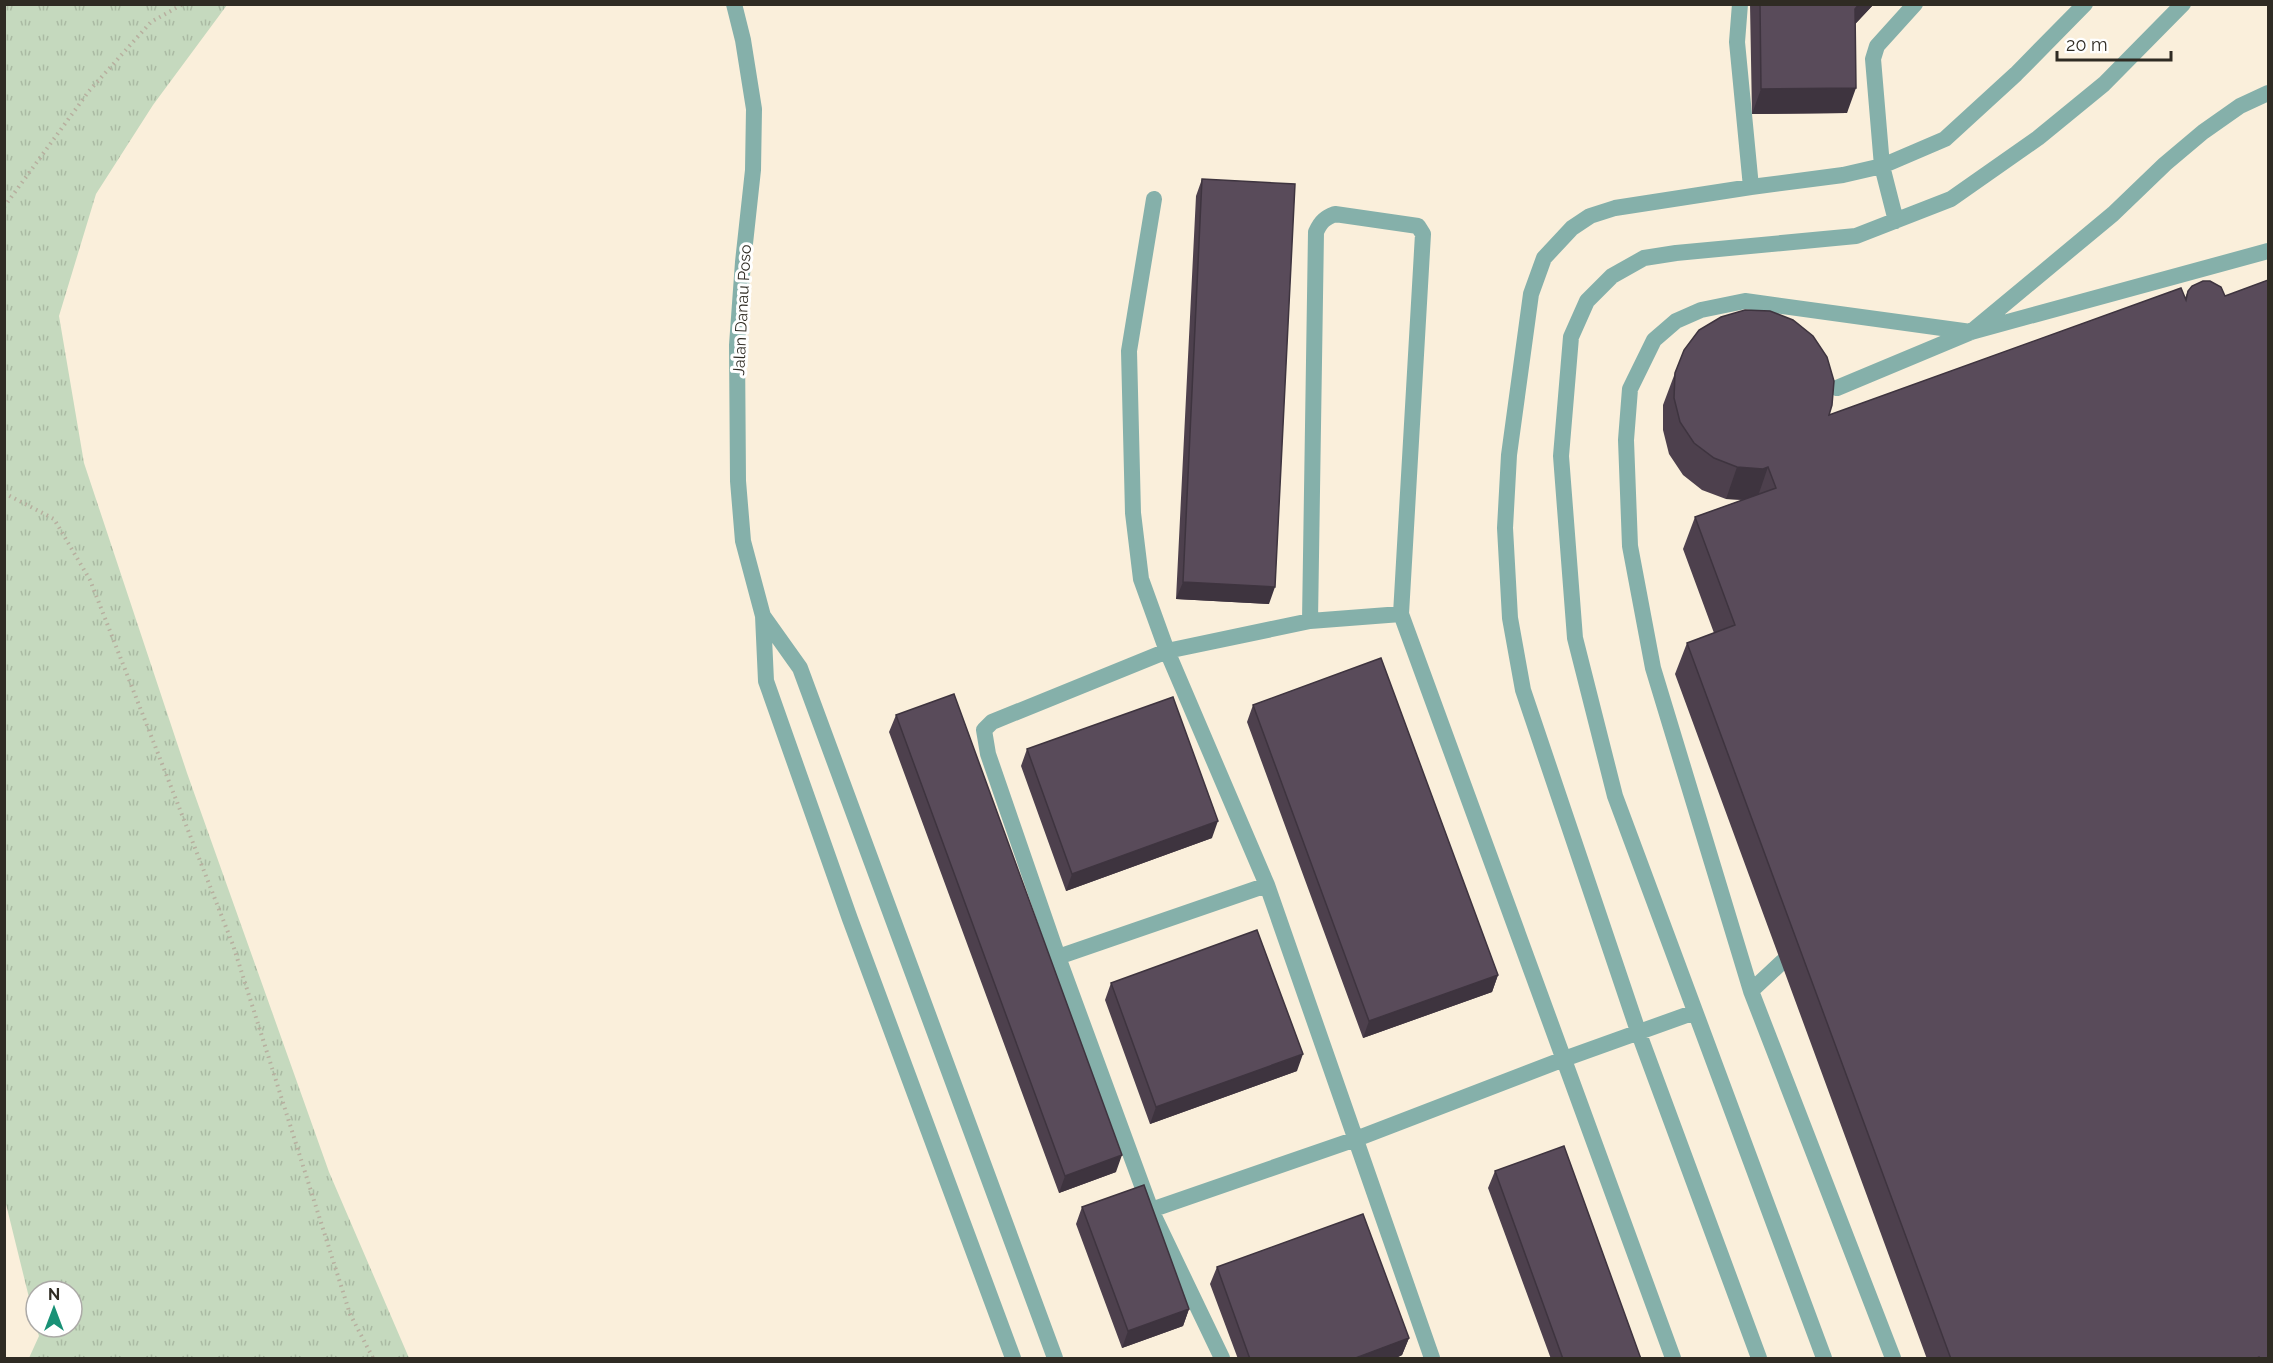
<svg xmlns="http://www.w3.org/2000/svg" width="2273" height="1363" font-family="Raleway,sans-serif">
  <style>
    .grass { fill: url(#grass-tufts) }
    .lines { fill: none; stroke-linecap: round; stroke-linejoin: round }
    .path { stroke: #b7af9f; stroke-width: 4; stroke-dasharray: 1.5 4.5; stroke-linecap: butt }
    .service { stroke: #85b0aa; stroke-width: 16 }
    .minor { stroke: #85b0aa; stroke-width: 16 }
    .wall { fill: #4d404d }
    .shaded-wall { fill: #3e343f }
    .building { fill: #594b5a; stroke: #3e343f; stroke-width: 1.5 }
    .labels { text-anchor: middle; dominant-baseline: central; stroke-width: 6; stroke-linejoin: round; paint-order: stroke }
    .street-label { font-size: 16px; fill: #2f2b23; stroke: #fff }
  </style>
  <defs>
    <pattern id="grass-tufts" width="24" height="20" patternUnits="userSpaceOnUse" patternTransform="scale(1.5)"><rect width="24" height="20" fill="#c5d9be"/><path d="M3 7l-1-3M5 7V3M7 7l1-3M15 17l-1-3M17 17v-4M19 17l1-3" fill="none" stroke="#aabaa3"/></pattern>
  </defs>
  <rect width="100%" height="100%" fill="#faefdb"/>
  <path class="grass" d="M4,5H227L153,105L96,194L59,316L84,463L187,773L329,1172L409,1358H29L39,1336L36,1327H72V1291H36V1326L4,1196Z"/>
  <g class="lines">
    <path class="path" d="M4,207L89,91L151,22L183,4
      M4,493L54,519L90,580L233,945L350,1314L373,1358"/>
    <path class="service" d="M1740,4L1737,42L1751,187
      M1154,199L1129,351L1133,513L1141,579L1167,651L1267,885L1432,1358
      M1896,221L1882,166L1873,59L1877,46L1915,4
      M1837,388L1971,332L2268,251
      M1310,621L1316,232C1321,221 1325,218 1335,214L1418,226L1423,234L1401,614L1673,1358
      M1058,957L1267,885
      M1751,991L1782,962
      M1151,1210L1356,1139L1564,1059L1695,1012
      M1222,1358L1151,1210L1058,957L988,754L984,730L992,722L1167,651L1310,621L1401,614
      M1759,1358L1638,1031L1523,690L1510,618L1505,528L1509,455L1531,294L1544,258L1572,228L1590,216L1615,208L1751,187L1843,175L1882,166L1945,139L2016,74L2085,4
      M1824,1358L1615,796L1575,638L1561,456L1571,337L1587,301L1612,276L1644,258L1676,253L1856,236L1951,199L2038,138L2104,84L2183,4
      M1893,1358L1751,991L1653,668L1630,546L1626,440L1630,389L1654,340L1676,321L1701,310L1745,301L1971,332L2113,214L2165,164L2203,132L2240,106L2268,93"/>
    <path class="minor" d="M734,4L743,40L754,109L753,170L743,262L737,345L738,481L743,541L763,616L766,681L850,919L1013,1358
      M763,616L800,668L1055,1358"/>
  </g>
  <path class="wall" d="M1750,4H1874L1855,24L1847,113L1752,114Z
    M1202,179L1269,604L1176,599L1196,196Z
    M2188,291L2268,1359H1927L1675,674L1687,643L1714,633L1683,549L1695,517L1742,500L1726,499L1702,490L1683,475L1669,454L1663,430V405L1675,373L1829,415L2185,298Z
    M1253,705L1498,975L1492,992L1363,1038L1247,722Z
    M896,715L1116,1172L1059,1193L889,732Z
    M1027,749L1212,838L1066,891L1021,766Z
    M1111,983L1297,1071L1150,1124L1105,1000Z
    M1495,1171L1641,1359H1551L1488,1188Z
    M1082,1207L1189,1309L1183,1326L1122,1348L1076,1224Z
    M1217,1267L1409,1338L1402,1355L1394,1359H1238L1210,1284Z"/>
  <path class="shaded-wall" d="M1859,4H1874L1846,34L1855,9Z
    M1856,88L1847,113L1752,114L1761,89Z
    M1737,467H1768L1757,499L1751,500L1726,499Z
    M1183,582L1275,587L1269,604L1176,599Z
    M1218,821L1212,838L1066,891L1072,874Z
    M1498,975L1492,992L1363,1038L1369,1021Z
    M1303,1054L1297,1071L1150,1124L1156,1107Z
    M1122,1155L1116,1172L1059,1193L1065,1176Z
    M1189,1309L1183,1326L1122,1348L1128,1331Z
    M1409,1338L1402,1355L1394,1359H1353Z"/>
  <path class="building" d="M1760,4H1859L1855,9L1856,88L1761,89Z
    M1202,179L1295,184L1275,587L1183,582Z
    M2268,280V1359H2260L2259,1357L2255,1359H1951L1687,643L1735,625L1695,517L1776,488L1768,467L1763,469L1737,467L1714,458L1694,443L1680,422L1674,398L1675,373L1684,350L1699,330L1721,317L1745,310L1770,311L1793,320L1813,336L1827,357L1834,381L1832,405L1829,415L2181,288L2186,300L2188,291L2192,286L2203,281H2210L2221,287L2225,296Z
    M1381,658L1498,975L1369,1021L1253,705Z
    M954,694L1122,1155L1065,1176L896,715Z
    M1173,697L1218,821L1072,874L1027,749Z
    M1257,930L1303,1054L1156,1107L1111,983Z
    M1564,1146L1641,1359H1563L1495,1171Z
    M1144,1185L1189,1309L1128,1331L1082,1207Z
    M1363,1214L1409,1338L1353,1359H1250L1217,1267Z"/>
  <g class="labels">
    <g class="street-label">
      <text transform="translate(742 310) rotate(-87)">Jalan Danau Poso</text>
    </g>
  </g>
  <rect width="2273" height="1363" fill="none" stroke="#2f2b23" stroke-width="12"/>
  <g transform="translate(54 1309)"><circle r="28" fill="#ffffff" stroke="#acaaa7" stroke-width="1.5"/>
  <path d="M0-4.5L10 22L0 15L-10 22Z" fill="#199176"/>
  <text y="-9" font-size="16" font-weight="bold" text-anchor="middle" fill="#2f2b23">N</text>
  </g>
  <path d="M2057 51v9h114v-9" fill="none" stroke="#2f2b23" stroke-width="3"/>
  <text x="2066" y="51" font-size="18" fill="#2f2b23" stroke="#ffffff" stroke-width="4.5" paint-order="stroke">20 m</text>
</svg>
